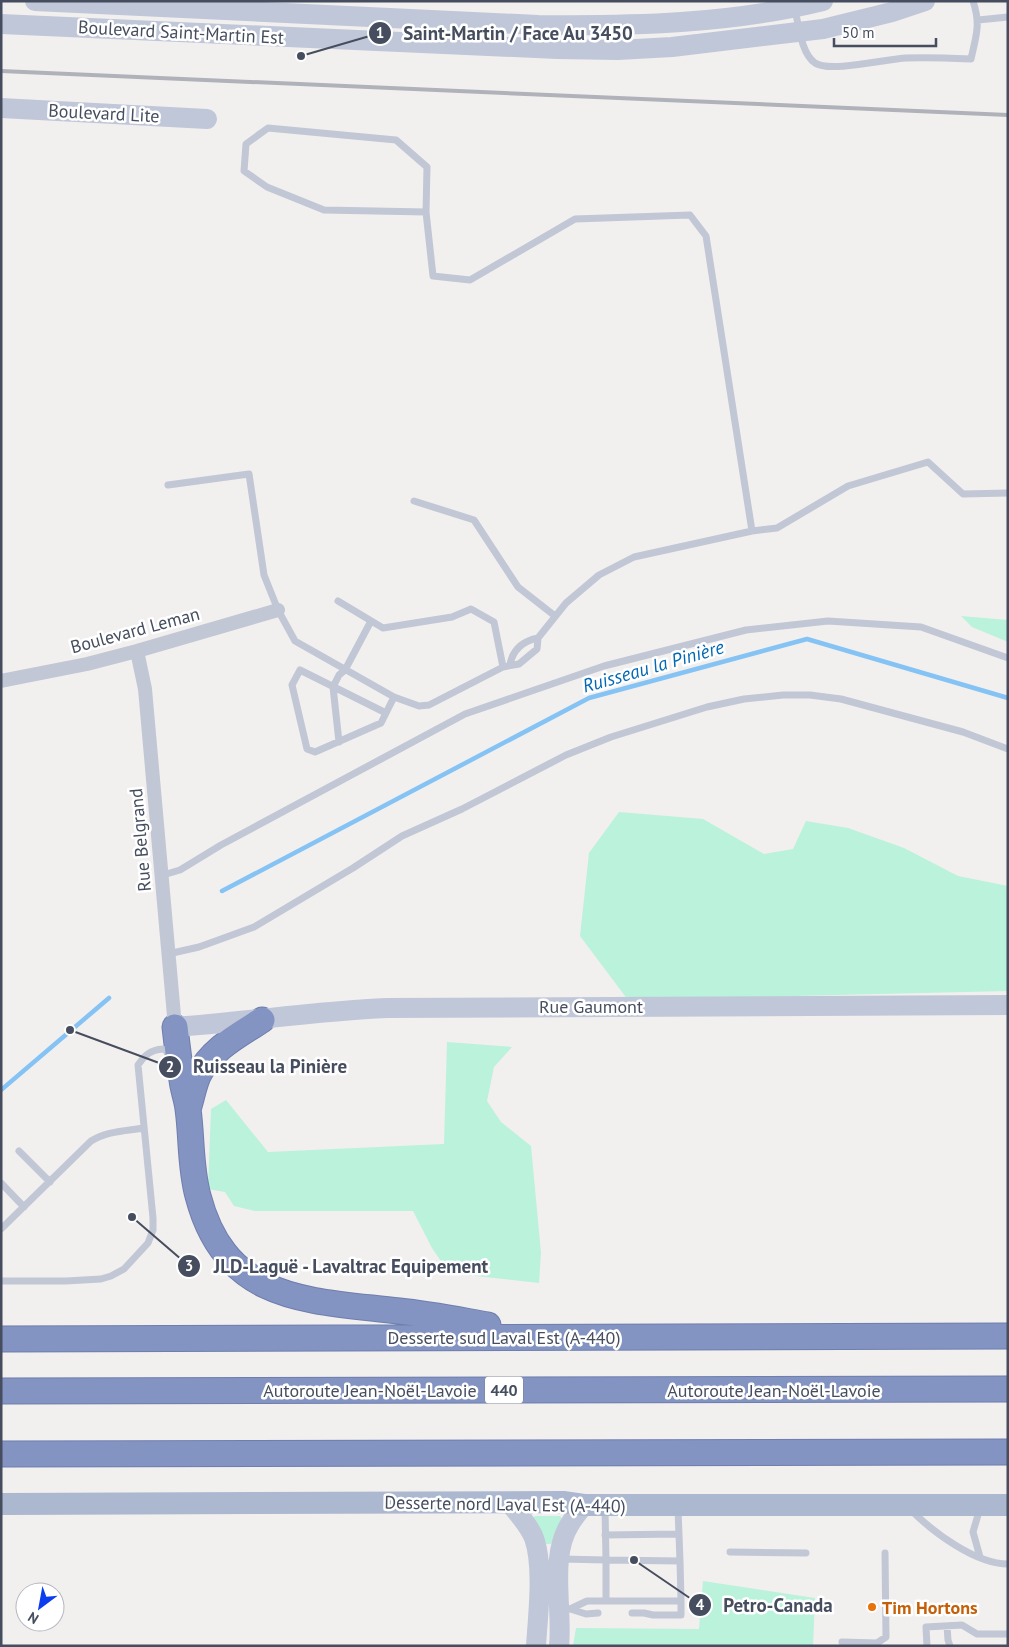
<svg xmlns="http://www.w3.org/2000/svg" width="1009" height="1647" font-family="'PT Sans',sans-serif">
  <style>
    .green { fill: #baf2dc }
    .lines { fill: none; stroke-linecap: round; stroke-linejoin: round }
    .stream { stroke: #84c3f3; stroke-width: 4.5 }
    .highway-casing { stroke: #6e7ead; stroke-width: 27 }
    .lane { stroke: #c1c7d5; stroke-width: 7 }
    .street { stroke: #c1c7d5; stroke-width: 14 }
    .secondary { stroke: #c0c7d9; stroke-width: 20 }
    .primary { stroke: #acb7d0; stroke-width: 22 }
    .highway { stroke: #8393c2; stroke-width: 25 }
    .rail { stroke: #b0b2ba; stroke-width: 4 }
    .food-dot { fill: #e8710a; stroke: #fff; stroke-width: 2 }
    .labels { text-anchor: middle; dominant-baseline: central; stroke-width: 5; stroke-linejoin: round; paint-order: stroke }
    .shield { fill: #fff; stroke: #7d828e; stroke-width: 1 }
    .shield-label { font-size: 16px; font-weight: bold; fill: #454d5e }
    .street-label { font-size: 18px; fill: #454d5e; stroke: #fff }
    .food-label { font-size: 18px; font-weight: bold; fill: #c56008; stroke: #fff; text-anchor: start }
    .water-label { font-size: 19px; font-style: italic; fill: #0168b5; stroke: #fff }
    .leader { fill: none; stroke: #454d5e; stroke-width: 2 }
    .callout-dot { fill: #454d5e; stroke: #fff; stroke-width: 2 }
    .mark-label { font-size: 15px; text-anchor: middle; font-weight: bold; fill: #fff }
    .callout-label { font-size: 19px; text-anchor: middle; font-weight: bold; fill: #454d5e; stroke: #fff; stroke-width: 5; stroke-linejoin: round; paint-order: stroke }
  </style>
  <rect width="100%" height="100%" fill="#f2efef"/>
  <path class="green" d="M961,616L1008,620V642L972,627Z
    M619,812L703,819L764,854L793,849L806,821L848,828L904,848L958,876L1008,886V991L628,1000L580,936L589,853Z
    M447,1042L512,1047L494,1067L487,1101L501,1122L531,1146L541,1253L539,1283L449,1273L432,1248L413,1211H255L234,1206L225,1192L208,1189L211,1109L226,1100L268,1152L444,1144Z
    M535,1516H560L562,1519L551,1544H546L538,1526L532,1520Z
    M703,1581L815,1598L813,1646H573L576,1628L699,1629Z"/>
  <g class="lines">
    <path class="stream" d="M222,891L589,698L807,639L1008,698
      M1,1090L109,998"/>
    <defs>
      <path id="highway" d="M175,1027C177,1045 179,1062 182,1080C183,1090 187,1099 188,1109C192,1138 190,1167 198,1196C226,1303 308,1300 399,1311C429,1314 459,1320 488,1325
        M189,1106C192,1096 194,1085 198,1076C211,1049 239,1035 262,1020
        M1,1339L1008,1336
        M1,1391L1008,1389
        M1,1454L1008,1452"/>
    </defs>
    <use href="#highway" class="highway-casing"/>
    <path class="lane" d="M795,10C799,26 801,53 815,63C830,73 886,59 906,58C927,57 949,58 971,59C976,36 981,25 973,1
      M978,20L1008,17
      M426,212L324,210L267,187L244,171L246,144L268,128L396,140L427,167L426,212L433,276L470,280L575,219L690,215L706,236L752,531L634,557L599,575L566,603L538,638
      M168,485L249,474L264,575L278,610L295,641L394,697L419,706L429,705L503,667L494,622L471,609L452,617L383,628L338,601
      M414,501L474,520L518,587L555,616
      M752,531L777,528L848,486L928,462L963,494L1008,493
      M503,667L519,664L537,649L538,638C523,641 513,650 510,664
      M386,713L300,670L292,685L307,749L315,752L381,723L394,697
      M339,742L333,687L339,675L345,670L371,621
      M163,875L180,870L221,845L465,714L604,666L746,630L828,621L921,627L1008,658
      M168,954L199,947L254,927L353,868L402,836L462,809L566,755L611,737L707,707L744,699L783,695H810L841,699L963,732L1008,749
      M19,1151L50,1182
      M1,1183L24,1207
      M1,1229L91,1141C107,1131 126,1131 144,1128
      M1,1281H66L101,1279L111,1276L124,1269L148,1243L153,1230V1218L138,1065C145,1055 150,1050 163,1049L172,1054
      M980,1508L973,1532L980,1557
      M912,1511C934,1533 976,1564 1008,1564
      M605,1535L679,1534
      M730,1552L806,1553
      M561,1559L606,1560L605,1508
      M606,1601V1560L680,1561L678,1509
      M560,1609H570L587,1601H681L680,1561
      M570,1609L586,1614L598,1613
      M632,1613H644L653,1615H681V1601
      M947,1626L948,1640L950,1646
      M842,1642L877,1643L886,1637L885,1553
      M927,1646L926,1627L962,1625L977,1634H1008"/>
    <path class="street" d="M137,651L145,689L175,1027
      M1,681L87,664L137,651L278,610"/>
    <path class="secondary" d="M35,1L538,25C633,26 730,24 823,1
      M1,24L557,49L618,50L672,47L823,29L892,12L925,1
      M1,108L207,119
      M175,1027C246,1022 316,1011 387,1008L1008,1005
      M510,1503C518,1514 529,1525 534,1538C544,1566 538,1615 536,1646
      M559,1646C563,1609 549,1556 570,1524C574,1517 579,1511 584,1505"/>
    <path class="primary" d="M1,1504L563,1502L584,1505H1008"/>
    <use href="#highway" class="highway"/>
    <path class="rail" d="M1,71L1008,115"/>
  </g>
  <circle class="food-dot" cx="872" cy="1607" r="5"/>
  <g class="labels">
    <rect class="shield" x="485" y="1376.5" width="38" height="27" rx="4"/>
    <g class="shield-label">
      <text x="504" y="1390">440</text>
    </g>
    <g class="street-label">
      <text transform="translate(181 32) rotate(3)">Boulevard Saint-Martin Est</text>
      <text transform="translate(104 113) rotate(3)">Boulevard Lite</text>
      <text transform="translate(135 630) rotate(-15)">Boulevard Leman</text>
      <text transform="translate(140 840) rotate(-95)">Rue Belgrand</text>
      <text x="591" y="1006">Rue Gaumont</text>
      <text x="504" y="1337">Desserte sud Laval Est (A-440)</text>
      <text x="370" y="1390">Autoroute Jean-Noël-Lavoie</text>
      <text x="774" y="1390">Autoroute Jean-Noël-Lavoie</text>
      <text transform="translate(505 1504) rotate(1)">Desserte nord Laval Est (A-440)</text>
    </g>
    <g class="food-label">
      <text x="882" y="1607">Tim Hortons</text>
    </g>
    <g class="water-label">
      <text transform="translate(653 666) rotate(-16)">Ruisseau la Pinière</text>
    </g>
  </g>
  <path class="leader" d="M301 56L380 33M70 1030L170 1067M132 1217L189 1266M634 1560L700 1605"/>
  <g class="callout-dot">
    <circle cx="301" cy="56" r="5"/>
    <circle cx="70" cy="1030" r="5"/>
    <circle cx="132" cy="1217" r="5"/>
    <circle cx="634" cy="1560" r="5"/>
    <circle cx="380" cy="33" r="12"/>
    <circle cx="170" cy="1067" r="12"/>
    <circle cx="189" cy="1266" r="12"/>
    <circle cx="700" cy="1605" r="12"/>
  </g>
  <g class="mark-label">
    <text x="380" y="38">1</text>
    <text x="170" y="1072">2</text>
    <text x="189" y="1271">3</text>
    <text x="700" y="1610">4</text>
  </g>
  <g class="callout-label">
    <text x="518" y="40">Saint-Martin / Face Au 3450</text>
    <text x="270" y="1073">Ruisseau la Pinière</text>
    <text x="351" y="1273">JLD-Laguë - Lavaltrac Equipement</text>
    <text x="778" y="1612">Petro-Canada</text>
  </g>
  <rect width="1009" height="1647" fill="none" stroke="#454d5e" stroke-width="5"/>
  <g transform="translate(40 1607) rotate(212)"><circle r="24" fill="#ffffff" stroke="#b5b8bf"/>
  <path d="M0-4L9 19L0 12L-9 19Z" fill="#0b3def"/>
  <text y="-8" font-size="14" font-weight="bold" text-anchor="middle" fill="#454d5e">N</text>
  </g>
  <path d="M834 38v8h102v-8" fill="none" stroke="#454d5e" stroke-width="2.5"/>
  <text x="842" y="38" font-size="15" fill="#454d5e" stroke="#ffffff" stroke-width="4" paint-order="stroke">50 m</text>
</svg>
